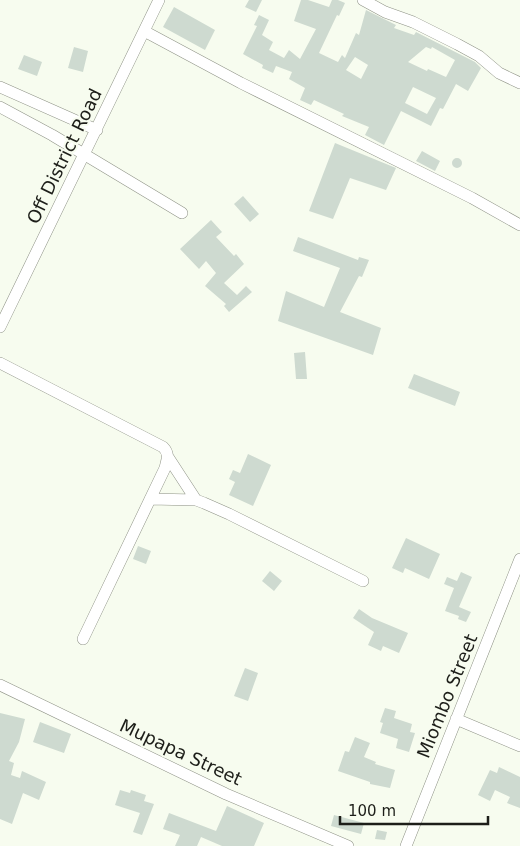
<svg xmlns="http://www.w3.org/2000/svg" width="520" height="846" font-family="'DejaVu Sans',sans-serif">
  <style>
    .building { fill: #cedad0; fill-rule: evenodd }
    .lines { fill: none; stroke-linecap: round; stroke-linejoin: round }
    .street-casing { stroke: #8e9286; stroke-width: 12 }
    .street { stroke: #fff; stroke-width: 11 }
    .labels { text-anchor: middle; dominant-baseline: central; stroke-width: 4; stroke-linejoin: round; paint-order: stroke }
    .street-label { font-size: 18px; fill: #1d1e19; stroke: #f7fcef }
  </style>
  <rect width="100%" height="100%" fill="#f7fcef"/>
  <path class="building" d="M249,0H262L256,12L245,7Z
    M301,0H308L329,7L332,0H338L345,3L339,16L337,15L319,53L338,62L342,55L345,58L356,33L359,35L366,10L396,25L394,28L414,35L416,32L475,62L481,68L468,91L456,84L443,109L440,108L431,126L401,111L384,145L365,135L369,127L342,116L344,114L314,100L311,105L300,100L305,88L289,79L292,72L276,66L273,73L262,68L263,65L243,54L257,26L254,25L259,15L269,20L262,35L273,42L269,50L284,58L289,50L300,59L316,29L294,21ZM426,47L431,49L432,47L455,60L446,77L428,69L427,71L408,62ZM355,57L368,65L361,79L346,70ZM413,87L436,98L427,114L405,103Z
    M174,7L215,30L205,50L163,27Z
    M74,47L88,51L83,72L68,68Z
    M24,55L42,62L37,76L18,69Z
    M335,143L396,168L386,190L350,178L333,219L309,211Z
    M422,151L440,161L435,171L416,161Z
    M452 163a5 5 0 1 1 10 0a5 5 0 1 1-10 0Z
    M243,196L259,214L250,222L234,204Z
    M211,220L222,232L216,237L234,256L236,254L244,264L224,283L237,295L246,286L252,292L229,312L224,306L226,304L205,286L216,273L206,261L199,269L180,249Z
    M298,237L358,260L359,257L369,260L362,277L359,276L340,312L381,328L373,355L278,321L286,291L324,307L340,268L293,251Z
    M305,352L307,379H296L294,353Z
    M414,374L460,392L455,406L408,388Z
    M248,454L271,465L253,506L229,495L235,482L229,479L233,470L240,473Z
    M406,538L440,554L429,579L405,568L403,573L392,568Z
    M138,546L151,551L146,564L133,559Z
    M270,571L282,581L274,591L262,581Z
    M461,572L472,577L459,607L471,612L466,622L458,619L459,616L445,611L454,588L444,584L447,577L457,581Z
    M359,609L372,618L408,633L399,653L383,646L381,651L368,645L374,632L353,618Z
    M245,668L258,673L248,701L234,696Z
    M385,708L396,711L394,718L412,724L410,732L415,733L409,752L396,748L398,739L380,733L383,723L380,722Z
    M0,713L25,719L19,742L9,761L14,763L11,775L20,778L22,771L46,782L39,800L23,793L12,824L0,819Z
    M40,722L71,734L64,753L33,742Z
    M355,737L370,743L364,757L376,762L375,764L395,770L390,788L370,784V782L338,771L345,751L349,752Z
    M499,767L520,777V808L507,803L510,797L495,790L490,801L478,795L490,770L497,773Z
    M120,790L130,793L131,790L146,795L144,801L154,804L142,835L133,832L140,813L115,805Z
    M227,806L264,823L254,846H222L201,837L197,846H175L180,835L163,829L169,813L216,831Z
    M334,815L364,823L361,834L331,826Z
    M377,830L387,832L385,840L375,839Z"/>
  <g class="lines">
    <defs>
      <path id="street" d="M363,0L385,12L413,22L457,44L479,56L499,73L520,83
        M144,31L241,83L472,198L520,225
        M0,87L97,130
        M0,107L52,135L182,213
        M0,327L159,0
        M0,363L163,447C170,454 167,459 165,468L83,639
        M168,457L196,500
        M150,499L196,500L204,503L229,514L363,581
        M0,685L226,794L348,846
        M456,719L520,746
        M406,846L520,559"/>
    </defs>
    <use href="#street" class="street-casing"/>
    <use href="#street" class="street"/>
  </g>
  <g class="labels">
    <g class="street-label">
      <text transform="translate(64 156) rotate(-64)">Off District Road</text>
      <text transform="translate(447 696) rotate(-68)">Miombo Street</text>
      <text transform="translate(181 752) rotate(25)">Mupapa Street</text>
    </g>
  </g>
  <path d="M340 816v8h148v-8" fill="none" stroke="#1d1e19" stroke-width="2.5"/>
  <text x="348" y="816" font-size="15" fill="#1d1e19" stroke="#f7fcef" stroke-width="4" paint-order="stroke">100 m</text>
</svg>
